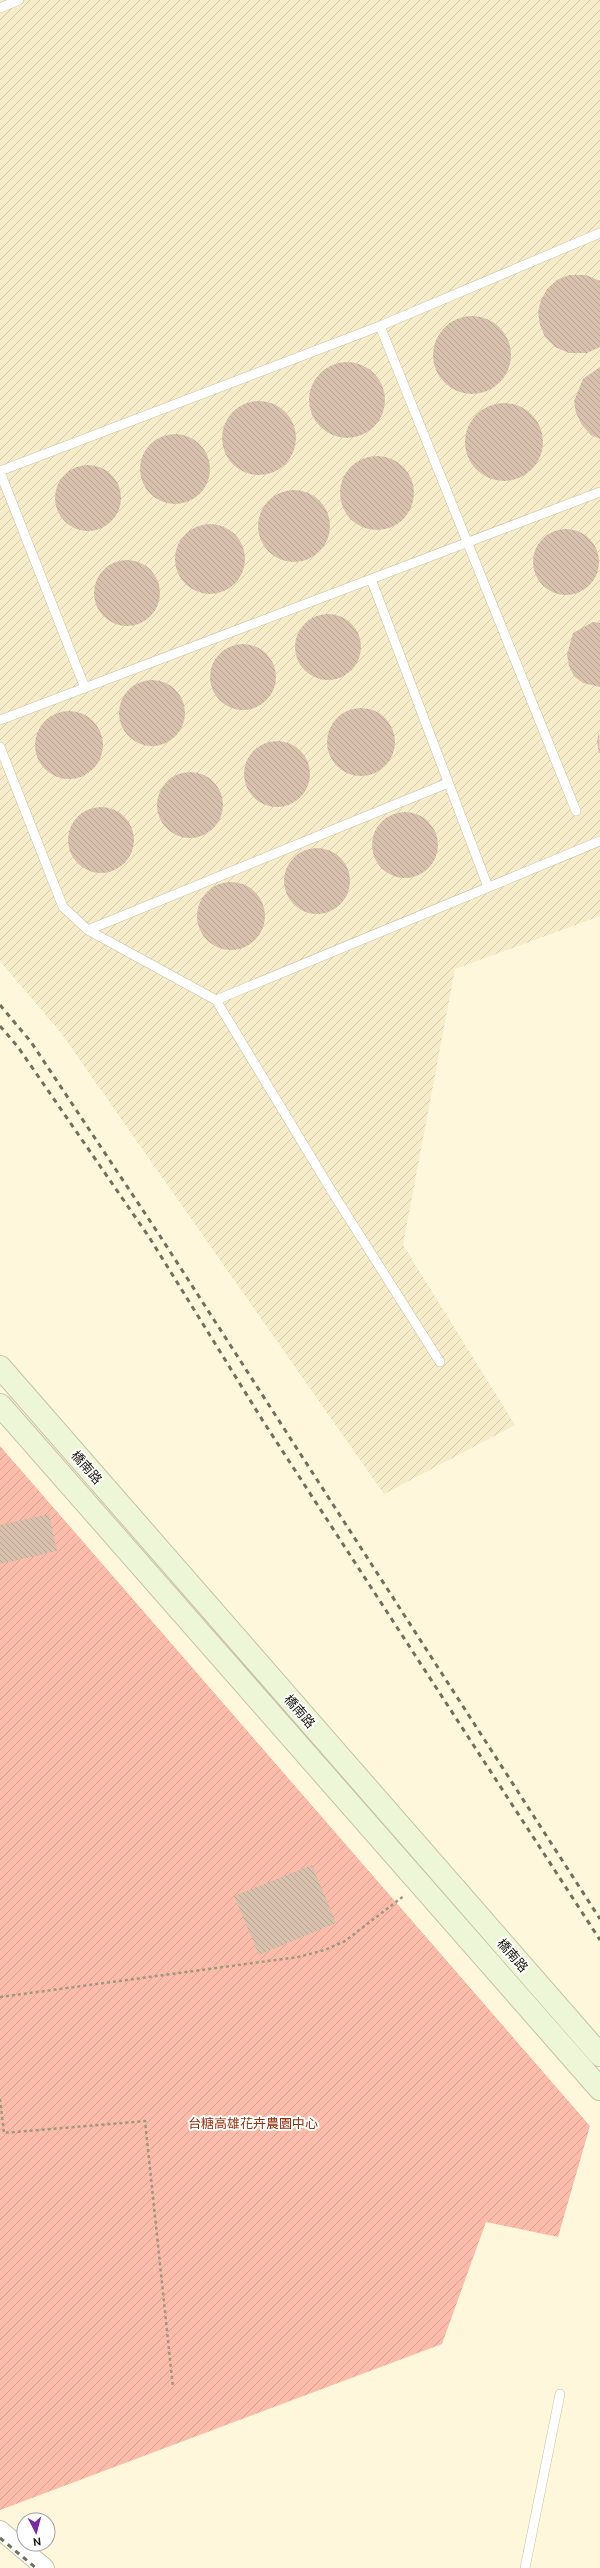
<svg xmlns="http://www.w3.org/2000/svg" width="600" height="2568" font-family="Ubuntu,'Noto Sans TC',sans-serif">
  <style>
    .industrial { fill: url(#industrial-furrows) }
    .garden { fill: url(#garden-furrows) }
    .building { fill: url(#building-back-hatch) }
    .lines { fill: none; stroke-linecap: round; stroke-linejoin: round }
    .lane-casing { stroke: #c8c1a6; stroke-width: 10 }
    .street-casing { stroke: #c8c1a6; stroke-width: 20 }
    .secondary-casing { stroke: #c8c1a6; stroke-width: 24 }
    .path { stroke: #9c9883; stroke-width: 2.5; stroke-dasharray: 3 3; stroke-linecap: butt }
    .lane { stroke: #fff; stroke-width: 9 }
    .street { stroke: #fff; stroke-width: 18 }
    .secondary { stroke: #edf7d8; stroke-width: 22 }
    .rail { stroke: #726f5e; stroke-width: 3; stroke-dasharray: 5 5; stroke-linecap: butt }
    .labels { text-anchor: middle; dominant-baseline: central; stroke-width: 4; stroke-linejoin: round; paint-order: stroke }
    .street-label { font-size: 13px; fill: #19170d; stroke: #fff }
    .park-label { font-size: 13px; fill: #922f0b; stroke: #fff }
  </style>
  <defs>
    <pattern id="industrial-furrows" width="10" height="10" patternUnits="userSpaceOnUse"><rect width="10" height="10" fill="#f6ecc9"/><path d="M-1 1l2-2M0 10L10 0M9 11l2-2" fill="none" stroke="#d2caab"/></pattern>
    <pattern id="garden-furrows" width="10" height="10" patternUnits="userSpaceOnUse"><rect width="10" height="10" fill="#fcbca9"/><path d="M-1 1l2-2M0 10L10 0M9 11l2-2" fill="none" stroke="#d7a190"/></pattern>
    <pattern id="building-back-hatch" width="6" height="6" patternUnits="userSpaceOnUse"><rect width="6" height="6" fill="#d7c1ac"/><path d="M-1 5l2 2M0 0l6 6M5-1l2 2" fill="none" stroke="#b8a593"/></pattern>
  </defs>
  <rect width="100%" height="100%" fill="#fef7db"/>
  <path class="industrial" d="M0,0H600V916L455,969L403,1245L515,1425L384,1494L61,1033L0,961Z"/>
  <path class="garden" d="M0,1446L590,2126L558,2237L486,2222L442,2344L0,2510Z"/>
  <path class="building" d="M569,275H586L600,281V347L587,353H569L555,347L545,337L540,325L538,312L541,300L547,289L557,280Z
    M433 355a39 39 0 1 1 78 0a39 39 0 1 1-78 0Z
    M309 400a38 38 0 1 1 76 0a38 38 0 1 1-76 0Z
    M600,367V439L591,435L582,425L576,413L574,401L583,379Z
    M222 438a37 37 0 1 1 74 0a37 37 0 1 1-74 0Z
    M465 442a39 39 0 1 1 78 0a39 39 0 1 1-78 0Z
    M140 469a35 35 0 1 1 70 0a35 35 0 1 1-70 0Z
    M340 493a37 37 0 1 1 74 0a37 37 0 1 1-74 0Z
    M55 498a33 33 0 1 1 66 0a33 33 0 1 1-66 0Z
    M258 526a36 36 0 1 1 72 0a36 36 0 1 1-72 0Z
    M175 559a35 35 0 1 1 70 0a35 35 0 1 1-70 0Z
    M533 562a33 33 0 1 1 66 0a33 33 0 1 1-66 0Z
    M94 593a33 33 0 1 1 66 0a33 33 0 1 1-66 0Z
    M295 647a33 33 0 1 1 66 0a33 33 0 1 1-66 0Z
    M593,622L600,623V687L583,683L574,676L569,666L567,654L573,633Z
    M210 677a33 33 0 1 1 66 0a33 33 0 1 1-66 0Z
    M119 713a33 33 0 1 1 66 0a33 33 0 1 1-66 0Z
    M327 742a34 34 0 1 1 68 0a34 34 0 1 1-68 0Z
    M35 745a34 34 0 1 1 68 0a34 34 0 1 1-68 0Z
    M599,732L600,753H599L597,741Z
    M244 774a33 33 0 1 1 66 0a33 33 0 1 1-66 0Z
    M157 805a33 33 0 1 1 66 0a33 33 0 1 1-66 0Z
    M68 840a33 33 0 1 1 66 0a33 33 0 1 1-66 0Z
    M372 845a33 33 0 1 1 66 0a33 33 0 1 1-66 0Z
    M284 881a33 33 0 1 1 66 0a33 33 0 1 1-66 0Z
    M197 916a34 34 0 1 1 68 0a34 34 0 1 1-68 0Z
    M49,1514L57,1551L0,1564V1525Z
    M312,1865L336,1923L259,1955L234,1896Z"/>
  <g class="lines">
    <defs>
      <path id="lane" d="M0,8L19,0
        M380,326L576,811
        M0,471L380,326L600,233
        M0,472L85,688
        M371,579L488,887
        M0,720L600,492
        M0,747L63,907L88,930L216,1000L331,1190L440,1362
        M88,930L448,783
        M216,1000L600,841
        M525,2568L560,2394"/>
      <path id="street" d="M0,2530L45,2568"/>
      <path id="secondary" d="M0,1367L600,2055
        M0,1405L600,2089"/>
    </defs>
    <use href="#lane" class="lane-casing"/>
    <use href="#street" class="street-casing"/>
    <use href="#secondary" class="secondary-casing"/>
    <path class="path" d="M0,1997L298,1957L325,1950L345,1941L405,1895
      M0,2099L4,2133L145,2121L173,2388"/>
    <use href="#lane" class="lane"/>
    <use href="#street" class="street"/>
    <use href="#secondary" class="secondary"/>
    <path class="rail" d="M0,1005L31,1042L160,1236L600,1919
      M0,1026L18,1047L149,1237L263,1421L600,1940
      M0,2538L36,2568"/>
  </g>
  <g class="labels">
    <g class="street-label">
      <text transform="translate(87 1467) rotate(49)">橋南路</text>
      <text transform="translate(300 1711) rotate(49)">橋南路</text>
      <text transform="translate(513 1955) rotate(49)">橋南路</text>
    </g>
    <g class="park-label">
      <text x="253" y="2123">台糖高雄花卉農園中心</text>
    </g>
  </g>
  <g transform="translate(36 2532) rotate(174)"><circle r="19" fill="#ffffff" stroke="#a3a29e"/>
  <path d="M0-3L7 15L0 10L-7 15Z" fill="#772b9e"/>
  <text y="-6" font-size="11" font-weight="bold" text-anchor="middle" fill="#19170d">N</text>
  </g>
</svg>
